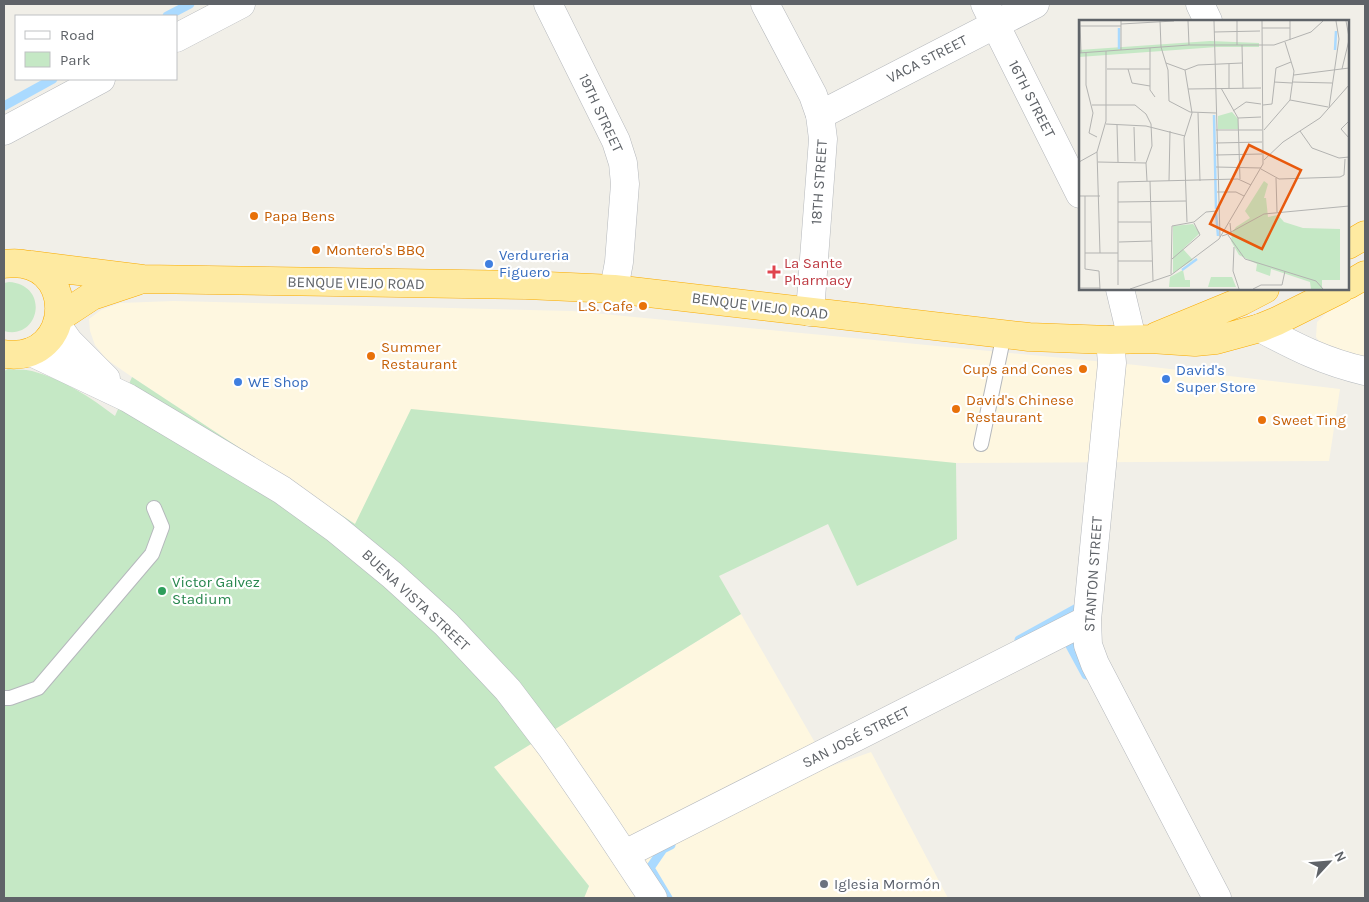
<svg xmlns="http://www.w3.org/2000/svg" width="1369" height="902" font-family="Karla,sans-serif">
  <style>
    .commercial { fill: #fef7e0 }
    .green { fill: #c5e8c5 }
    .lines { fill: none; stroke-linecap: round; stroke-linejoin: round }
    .stream { stroke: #aadaff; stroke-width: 9 }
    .service-casing { stroke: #b5b8bc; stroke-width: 16 }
    .minor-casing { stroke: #b5b8bc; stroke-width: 29 }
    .tertiary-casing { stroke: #b5b8bc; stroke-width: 29 }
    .secondary-casing { stroke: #b6babf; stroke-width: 29 }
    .trunk-casing { stroke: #f9ab00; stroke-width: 29 }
    .service { stroke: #fff; stroke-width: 14 }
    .minor { stroke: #fff; stroke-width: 28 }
    .tertiary { stroke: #fff; stroke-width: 28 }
    .secondary { stroke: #fff; stroke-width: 28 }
    .trunk { stroke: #feeaa1; stroke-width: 28 }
    .food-dot { fill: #e8710a; stroke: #fff; stroke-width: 2 }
    .shop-dot { fill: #3f7fe0; stroke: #fff; stroke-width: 2 }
    .health-dot { fill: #e0444e; stroke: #fff; stroke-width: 2 }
    .leisure-dot { fill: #2e9e5b; stroke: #fff; stroke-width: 2 }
    .worship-dot { fill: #6b7280; stroke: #fff; stroke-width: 2 }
    .labels { text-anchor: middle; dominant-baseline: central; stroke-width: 4.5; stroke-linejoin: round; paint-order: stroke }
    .street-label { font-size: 15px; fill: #5f6368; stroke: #fff }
    .food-label { font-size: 15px; fill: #c56008; stroke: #fff; text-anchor: start }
    .shop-label { font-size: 15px; fill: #366cbe; stroke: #fff; text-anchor: start }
    .health-label { font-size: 15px; fill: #be3a42; stroke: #fff; text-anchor: start }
    .leisure-label { font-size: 15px; fill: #27864d; stroke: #fff; text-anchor: start }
    .worship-label { font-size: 15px; fill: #5b616d; stroke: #fff; text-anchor: start }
    .inset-river { fill: none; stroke: #aadaff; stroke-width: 2.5 }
    .inset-road { fill: none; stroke: #b3b3b1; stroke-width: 1 }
    .view { fill: #e8590c; fill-opacity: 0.15; stroke: #e8590c; stroke-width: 2.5 }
    .inset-edge { fill: none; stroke: #5f6368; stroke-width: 2.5 }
  </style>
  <rect width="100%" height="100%" fill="#f1efe8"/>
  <path class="commercial" d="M1365,290V357L1324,349L1316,337L1317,322L1328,311Z
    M174,301L572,311L1136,365L1340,389L1329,461L956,463L355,524L132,377L106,359L95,345L90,331L89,319L101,310L120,303Z
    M741,614L829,767L871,752L948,898H584L589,886L494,767Z"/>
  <path class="green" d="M9,282C51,285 39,341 4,331V283Z
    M8,369C16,370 25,369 32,371C63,379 90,397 115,416L132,377L355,524L411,409L956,463L957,539L857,586L828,524L719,576L741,614L494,767L589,886L584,898H4V371Z"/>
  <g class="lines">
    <path class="stream" d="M167,16L190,4
      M4,106L53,79
      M1019,640L1077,608
      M1063,643L1067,640L1086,675
      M668,898L650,868L663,849L671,845"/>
    <defs>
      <path id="service" d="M981,444L1004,334
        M4,698H10L38,688L152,554L162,527L154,508"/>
      <path id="minor" d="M548,4L616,141L623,163L625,184L619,262L614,289
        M985,4L1080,194
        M1200,4L1208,21
        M820,115L1035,4
        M1120,289L1132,339
        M1110,340L1112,363L1087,620L1088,645L1095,664L1217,898
        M625,854L1087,620"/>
      <path id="tertiary" d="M765,4L813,95L820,115L823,139L810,312
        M176,38L241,4
        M4,131L101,79"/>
      <path id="secondary" d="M57,325L69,342L106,379
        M1260,328C1296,347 1325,362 1365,371
        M31,352L128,398L282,490L336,529L392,575L446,624L508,690L552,748L598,815L653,898"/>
      <path id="trunk" d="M1348,245L1365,235
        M4,264C78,253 77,364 4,354
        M31,265L143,279L526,285L614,289L1029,337L1110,340L1150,339L1195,342L1216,340L1260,328L1277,321L1341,289
        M1348,285L1365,275
        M60,317L92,296L137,281
        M1157,336L1242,301L1265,289"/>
    </defs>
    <use href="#service" class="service-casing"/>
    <use href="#minor" class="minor-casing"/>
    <use href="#tertiary" class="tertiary-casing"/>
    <use href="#secondary" class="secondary-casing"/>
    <use href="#trunk" class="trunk-casing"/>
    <use href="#service" class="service"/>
    <use href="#minor" class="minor"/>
    <use href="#tertiary" class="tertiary"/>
    <use href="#secondary" class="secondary"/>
    <use href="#trunk" class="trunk"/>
  </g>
  <g class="food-dot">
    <circle cx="254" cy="216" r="5"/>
    <circle cx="316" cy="250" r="5"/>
    <circle cx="643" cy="306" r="5"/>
    <circle cx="371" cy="356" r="5"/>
    <circle cx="1083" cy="369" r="5"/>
    <circle cx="956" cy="409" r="5"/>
    <circle cx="1262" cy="420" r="5"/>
  </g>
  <g class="shop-dot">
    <circle cx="489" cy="264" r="5"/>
    <circle cx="1166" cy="379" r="5"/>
    <circle cx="238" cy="382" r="5"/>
  </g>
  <path class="health-dot" d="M771.5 264.5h5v5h5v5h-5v5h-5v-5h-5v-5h5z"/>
  <circle class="leisure-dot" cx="162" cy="591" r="5"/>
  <circle class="worship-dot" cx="824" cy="884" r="5"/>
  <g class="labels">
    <g class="street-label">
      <text transform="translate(927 59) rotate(-27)">VACA STREET</text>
      <text transform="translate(1032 99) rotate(63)">16TH STREET</text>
      <text transform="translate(601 113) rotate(65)">19TH STREET</text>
      <text transform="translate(819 182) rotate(-86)">18TH STREET</text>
      <text transform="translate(356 283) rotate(1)">BENQUE VIEJO ROAD</text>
      <text transform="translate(760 306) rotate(7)">BENQUE VIEJO ROAD</text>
      <text transform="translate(1093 574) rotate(-86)">STANTON STREET</text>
      <text transform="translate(416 600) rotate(43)">BUENA VISTA STREET</text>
      <text transform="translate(856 737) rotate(-27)">SAN JOSÉ STREET</text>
    </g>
    <g class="food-label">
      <text x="264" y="216">Papa Bens</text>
      <text x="326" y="250">Montero's BBQ</text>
      <text x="633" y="306" text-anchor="end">L.S. Cafe</text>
      <text x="381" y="347">Summer<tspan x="381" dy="17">Restaurant</tspan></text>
      <text x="1073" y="369" text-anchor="end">Cups and Cones</text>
      <text x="966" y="400">David's Chinese<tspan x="966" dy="17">Restaurant</tspan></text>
      <text x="1272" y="420">Sweet Ting</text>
    </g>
    <g class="shop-label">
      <text x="499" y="255">Verdureria<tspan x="499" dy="17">Figuero</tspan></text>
      <text x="1176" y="370">David's<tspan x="1176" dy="17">Super Store</tspan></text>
      <text x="248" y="382">WE Shop</text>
    </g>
    <g class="health-label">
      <text x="784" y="263">La Sante<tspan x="784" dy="17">Pharmacy</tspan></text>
    </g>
    <g class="leisure-label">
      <text x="172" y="582">Victor Galvez<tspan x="172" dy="17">Stadium</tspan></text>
    </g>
    <g class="worship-label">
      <text x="834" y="884">Iglesia Mormón</text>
    </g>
  </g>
  <g transform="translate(1079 20)">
    <rect width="270" height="270" fill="#f1efe8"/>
    <path d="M131,21L180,23V27H138L0,37V30ZM153,92L159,99V109H139V96ZM185,161L189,164L185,178H187L189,197L199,195L205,202L224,208L261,209V260H243V269H232L231,262L192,249L191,256L177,251L178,244L160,235L152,221L153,213L157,207L171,198L166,191ZM114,204L121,213L104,229L114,240L94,253V206Z" fill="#c5e8c5"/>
    <path d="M104,250L106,260H111V267H90L91,257ZM132,257H153L157,267H129Z" fill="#c5e8c5"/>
    <path class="inset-river" d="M40,29V8M256,30L257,11M135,95L137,189M137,193L139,216M103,250L118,239"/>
    <path class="inset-road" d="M1,1L2,33M42,1V30M81,1L82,27L89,50L90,81L111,92L137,93M109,1L110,25M135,1L141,217M158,1V25M211,1V20M267,1L270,17M42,4L95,1M1,6H42M183,8H211M135,12L181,11M163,25L164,68M71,28V70L76,77M0,33L110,25H195L232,12L244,1M7,33V65L14,93L10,113L18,117M87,43L106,50L119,45L163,43M150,44V68M28,49H71M49,49L53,63L71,66M263,49L270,20M106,50L113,93L105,118L108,202M215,55L270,48M195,62L213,63M213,62L253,63M142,68L159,98L161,159M109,69L182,68M211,80L249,87M13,85H56L67,94L72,104L73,126L67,143L68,161M184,85L193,84L197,48L212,42M250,88L260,19L257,1M154,91L167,82L182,84M119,93L121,161M159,98L182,97M270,101L262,109L270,118M27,104L67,106L106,116M38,105L39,142M55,107L56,141M137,110H183M185,110L211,80L215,51L206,22M221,111L233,128L260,138L270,137M137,123L183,122M137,135L183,134M185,140L204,122L241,98L270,65M0,142L18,132M19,142L67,143M137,147L182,148M182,149L200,159L261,157L265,155L266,139M197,158L198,192M71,161L74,261M90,161L91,111M138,172H157L165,176M0,176H21M6,176V249L20,251L21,269M39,182L107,181M39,202H72M152,212L185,194L270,186M149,215L166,239L237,261L244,269M143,216L152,213L151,203M40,222L73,221M155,227L154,251L160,269M6,233H39M21,233L18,132L27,101V31M93,239L121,215L115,203M39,241H73M92,254L93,206L115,202L127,192L138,191M39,265V162L159,159L172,165M0,268H21M51,269L92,255L140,219L184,144L183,1M174,269L182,265H203L206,251"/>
    <path class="view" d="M170,125L222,150L183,229L131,204Z"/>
    <rect width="270" height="270" class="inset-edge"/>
  </g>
  <rect width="1369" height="902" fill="none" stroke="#5f6368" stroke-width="10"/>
  <rect x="15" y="15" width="162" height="65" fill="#ffffff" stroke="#bfc1c3"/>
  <rect x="25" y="31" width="25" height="8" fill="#ffffff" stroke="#bfc1c3"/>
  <text x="60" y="40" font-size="15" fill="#5f6368">Road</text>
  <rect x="25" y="52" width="25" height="15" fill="#c5e8c5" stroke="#bfc1c3"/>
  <text x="60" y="65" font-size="15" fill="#5f6368">Park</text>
  <g transform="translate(1329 862) rotate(64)" stroke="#ffffff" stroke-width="4" paint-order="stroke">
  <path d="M0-4L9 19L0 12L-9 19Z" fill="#5f6368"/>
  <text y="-8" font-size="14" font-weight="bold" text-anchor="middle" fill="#5f6368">N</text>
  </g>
</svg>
